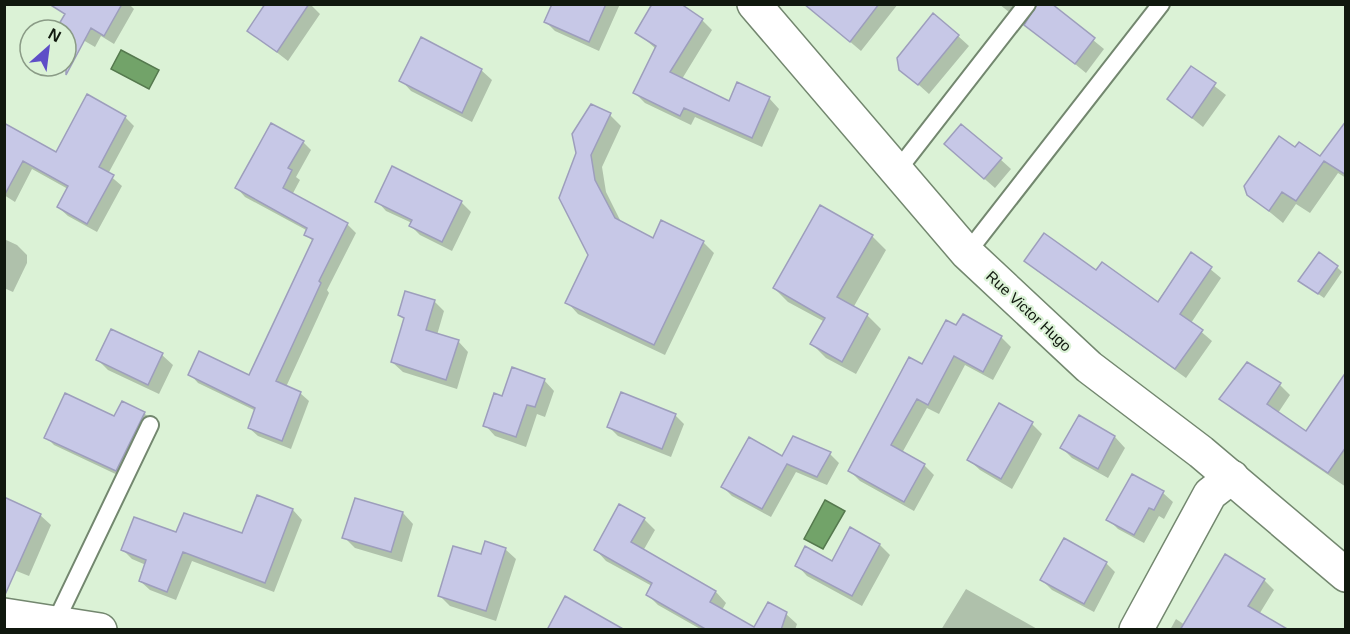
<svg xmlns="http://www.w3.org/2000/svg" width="1350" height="634" font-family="Helvetica,sans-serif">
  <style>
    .water { fill: #72a369; stroke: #55794e; stroke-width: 1.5 }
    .shadow { fill: #0003 }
    .building { fill: #c7c8e7; stroke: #9d9ebc; stroke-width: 1.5 }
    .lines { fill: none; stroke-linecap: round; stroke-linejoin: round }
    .service-casing { stroke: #73876f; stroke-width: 20 }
    .minor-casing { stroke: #73876f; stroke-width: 36 }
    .tertiary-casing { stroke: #73876f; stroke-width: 36 }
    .service { stroke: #fff; stroke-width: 16 }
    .minor { stroke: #fff; stroke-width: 33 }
    .tertiary { stroke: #fff; stroke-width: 33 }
    .labels { text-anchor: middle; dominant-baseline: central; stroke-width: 4.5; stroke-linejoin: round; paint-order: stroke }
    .street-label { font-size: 15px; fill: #10180e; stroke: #dbf2d6 }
  </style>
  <rect width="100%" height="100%" fill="#dbf2d6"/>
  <path class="water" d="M121,50L159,70L149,89L111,69Z
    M825,500L845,511L823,549L804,539Z"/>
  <path class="shadow" d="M70,4H129L134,9L114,44L101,36L95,47L71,33L61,23Z
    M267,4H310L320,14L288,61L249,31Z
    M553,4H620L599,51L555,31L546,22Z
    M819,4H898L861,51L814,11Z
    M999,4H1033L1019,20Z
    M1049,4L1104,49L1086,73L1026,24Z
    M702,20L712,30L682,79L729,103L769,98L779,109L762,147L695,117L691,125L645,103L635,93L656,49L637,32Z
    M958,36L969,46L929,94L901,69Z
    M1191,68L1226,95L1203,127L1168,99Z
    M481,70L492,80L472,122L411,91L401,80Z
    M610,115L621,126L602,167L606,192L622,224L654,240L703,242L714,253L665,355L578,314L567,302L590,255L560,197Z
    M125,117L134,126L108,174L122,186L97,232L68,216L58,207L68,189L32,169L15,202L4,195V128L57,154Z
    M1346,125V178L1338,173L1310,213L1296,204L1283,223L1248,194L1296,149L1320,158Z
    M303,142L311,150L296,177L300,180L292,195L347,224L356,233L327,290L329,293L286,387L300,393L309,401L291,449L258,436L249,428L256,411L198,383L190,374L249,377L313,241L306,235L308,231L245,197L237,188Z
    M956,154L1000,159L1011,169L995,188Z
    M393,168L461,202L471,212L452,251L420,235L411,226L412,223L386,211L377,201Z
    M872,236L886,250L853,308L867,315L881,329L856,374L826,358L812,344L825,322L788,302L774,288Z
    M4,239L17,245L27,255V263L13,292L4,288Z
    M1192,254L1221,278L1191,323L1212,341L1186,378L1036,270L1026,260L1097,272L1156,303Z
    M1337,267L1342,272L1324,298L1300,281Z
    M434,301L444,311L437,335L458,341L468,352L457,389L403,372L392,362L405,320L400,314Z
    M957,327L1001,337L1011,347L993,380L965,365L939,414L927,408L902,453L924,465L934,475L914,511L860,481L850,471L923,366Z
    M112,331L162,355L173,365L159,394L108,370L98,360Z
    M544,380L554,391L545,417L537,414L526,447L495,436L485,425L503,398Z
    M1280,385L1290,395L1278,413L1306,433L1346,425V487L1232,409L1221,399Z
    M144,413L152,421L124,478L54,445L46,437Z
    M675,415L684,424L671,457L618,436L609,427Z
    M1079,417L1115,437L1125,448L1108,478L1072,458L1062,448Z
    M1032,424L1042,434L1012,489L980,470L969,460Z
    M830,454L839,463L827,485L796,472L771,517L732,496L723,487L782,458Z
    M1133,476L1163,493L1173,502L1164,519L1159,516L1144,543L1118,529L1108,519Z
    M356,500L403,513L413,524L402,562L355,548L344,537Z
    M293,510L302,520L274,592L192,561L176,600L150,590L140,581L146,565L132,559L123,550L177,534L243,535Z
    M40,515L51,525L29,576L4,566Z
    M644,519L655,530L643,551L716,592L726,603L722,610L755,629L786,614L797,624L795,630H702L658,605L647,594L652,586L606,561L596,550Z
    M851,529L880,545L890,555L862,606L807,576L797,565L833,563Z
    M505,549L516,559L496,621L450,606L440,596L482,556Z
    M1226,556L1264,580L1274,590L1252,626L1238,630H1170L1176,619L1185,625Z
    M1106,563L1115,572L1094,612L1052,590L1042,580Z
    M966,589L1039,630H941Z"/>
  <path class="building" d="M49,4H122L104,36L91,28L66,75V28L59,24L65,14Z
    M265,4H309L277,52L247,31Z
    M552,4H606L589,42L544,22Z
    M652,4H681L703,19L670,72L729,101L737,82L770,97L752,138L684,108L680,116L633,93L656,46L635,33Z
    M804,4H879L850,42Z
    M1037,4H1052L1095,38L1075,64L1024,25Z
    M933,13L959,35L918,85L899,70L897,58Z
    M421,37L482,69L462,113L399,81Z
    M1191,66L1216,83L1192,118L1167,99Z
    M87,94L126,116L99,167L114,175L87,224L57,207L68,186L23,161L4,196V123L56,152Z
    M591,104L611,113L591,155L595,180L615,218L653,238L661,220L704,241L654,345L565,303L588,255L559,198L576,153L572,134Z
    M1346,121V175L1324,161L1296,201L1282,192L1269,211L1247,195L1244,186L1279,136L1295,147L1299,142L1320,156Z
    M271,123L304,141L288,168L292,170L283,188L348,223L319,281L321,283L276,381L301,392L282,441L248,428L255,408L188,375L199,351L249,375L313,239L304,235L307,228L235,188Z
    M961,124L1002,158L984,179L944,144Z
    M392,166L462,201L442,242L409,226L412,220L375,202Z
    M820,205L873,235L837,297L868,314L842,362L810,344L825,318L773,288Z
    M1044,233L1096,270L1102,262L1158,302L1191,252L1212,267L1180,314L1203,330L1175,369L1024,261Z
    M1319,252L1338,266L1318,294L1298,281Z
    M405,291L435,300L426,330L459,340L446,380L391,362L404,318L398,315Z
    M963,314L1002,336L983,372L954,356L928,405L917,399L891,445L925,464L904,502L848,471L909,357L922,364L946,320L956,325Z
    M111,329L163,353L148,385L96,360Z
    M1247,362L1281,383L1267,404L1306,431L1346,372V447L1328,473L1219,399Z
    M512,367L545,379L535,407L527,405L516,437L483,426L494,393L502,396Z
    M621,392L676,414L662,449L607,427Z
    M65,393L114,416L122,401L145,412L116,471L44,438Z
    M999,403L1033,422L1001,479L967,460Z
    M1079,415L1115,436L1098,469L1060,448Z
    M793,436L831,452L817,477L787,464L762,509L721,487L749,437L782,456Z
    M1132,474L1164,491L1154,510L1149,508L1134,535L1106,520Z
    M257,495L293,509L265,583L183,552L167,592L139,581L146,560L121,550L134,517L176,532L184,513L242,533Z
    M4,497L41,514L4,597Z
    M355,498L403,512L391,552L342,538Z
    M619,504L645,518L631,542L716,591L710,602L754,627L768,602L787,612L781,630H707L646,595L652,583L594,550Z
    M850,527L880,544L852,596L795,566L805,546L832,561Z
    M1064,538L1107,562L1084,604L1040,580Z
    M485,541L506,548L486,611L438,596L453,546L481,554Z
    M1225,554L1265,579L1248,606L1289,630H1180Z
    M565,596L625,630H547Z"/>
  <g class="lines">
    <defs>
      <path id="service" d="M897,171L1027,4
        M967,253L1161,4
        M55,623L150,425"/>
      <path id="minor" d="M4,615L100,630
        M1136,630L1210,494L1232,477"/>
      <path id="tertiary" d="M754,4L967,253L1089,367L1201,452L1346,575"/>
    </defs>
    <use href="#service" class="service-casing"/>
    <use href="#minor" class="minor-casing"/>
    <use href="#tertiary" class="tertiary-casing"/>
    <use href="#service" class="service"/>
    <use href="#minor" class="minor"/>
    <use href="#tertiary" class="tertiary"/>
  </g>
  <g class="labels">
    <g class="street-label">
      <text transform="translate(1029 311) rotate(43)">Rue Victor Hugo</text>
    </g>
  </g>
  <rect width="1350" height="634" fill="none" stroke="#10180e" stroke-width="12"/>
  <g transform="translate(48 48) rotate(28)"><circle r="28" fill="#dbf2d6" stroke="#8a9b86" stroke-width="1.5"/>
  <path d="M0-4.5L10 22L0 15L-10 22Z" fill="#5e4ec7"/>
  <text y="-9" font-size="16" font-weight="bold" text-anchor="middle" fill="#10180e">N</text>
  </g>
</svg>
